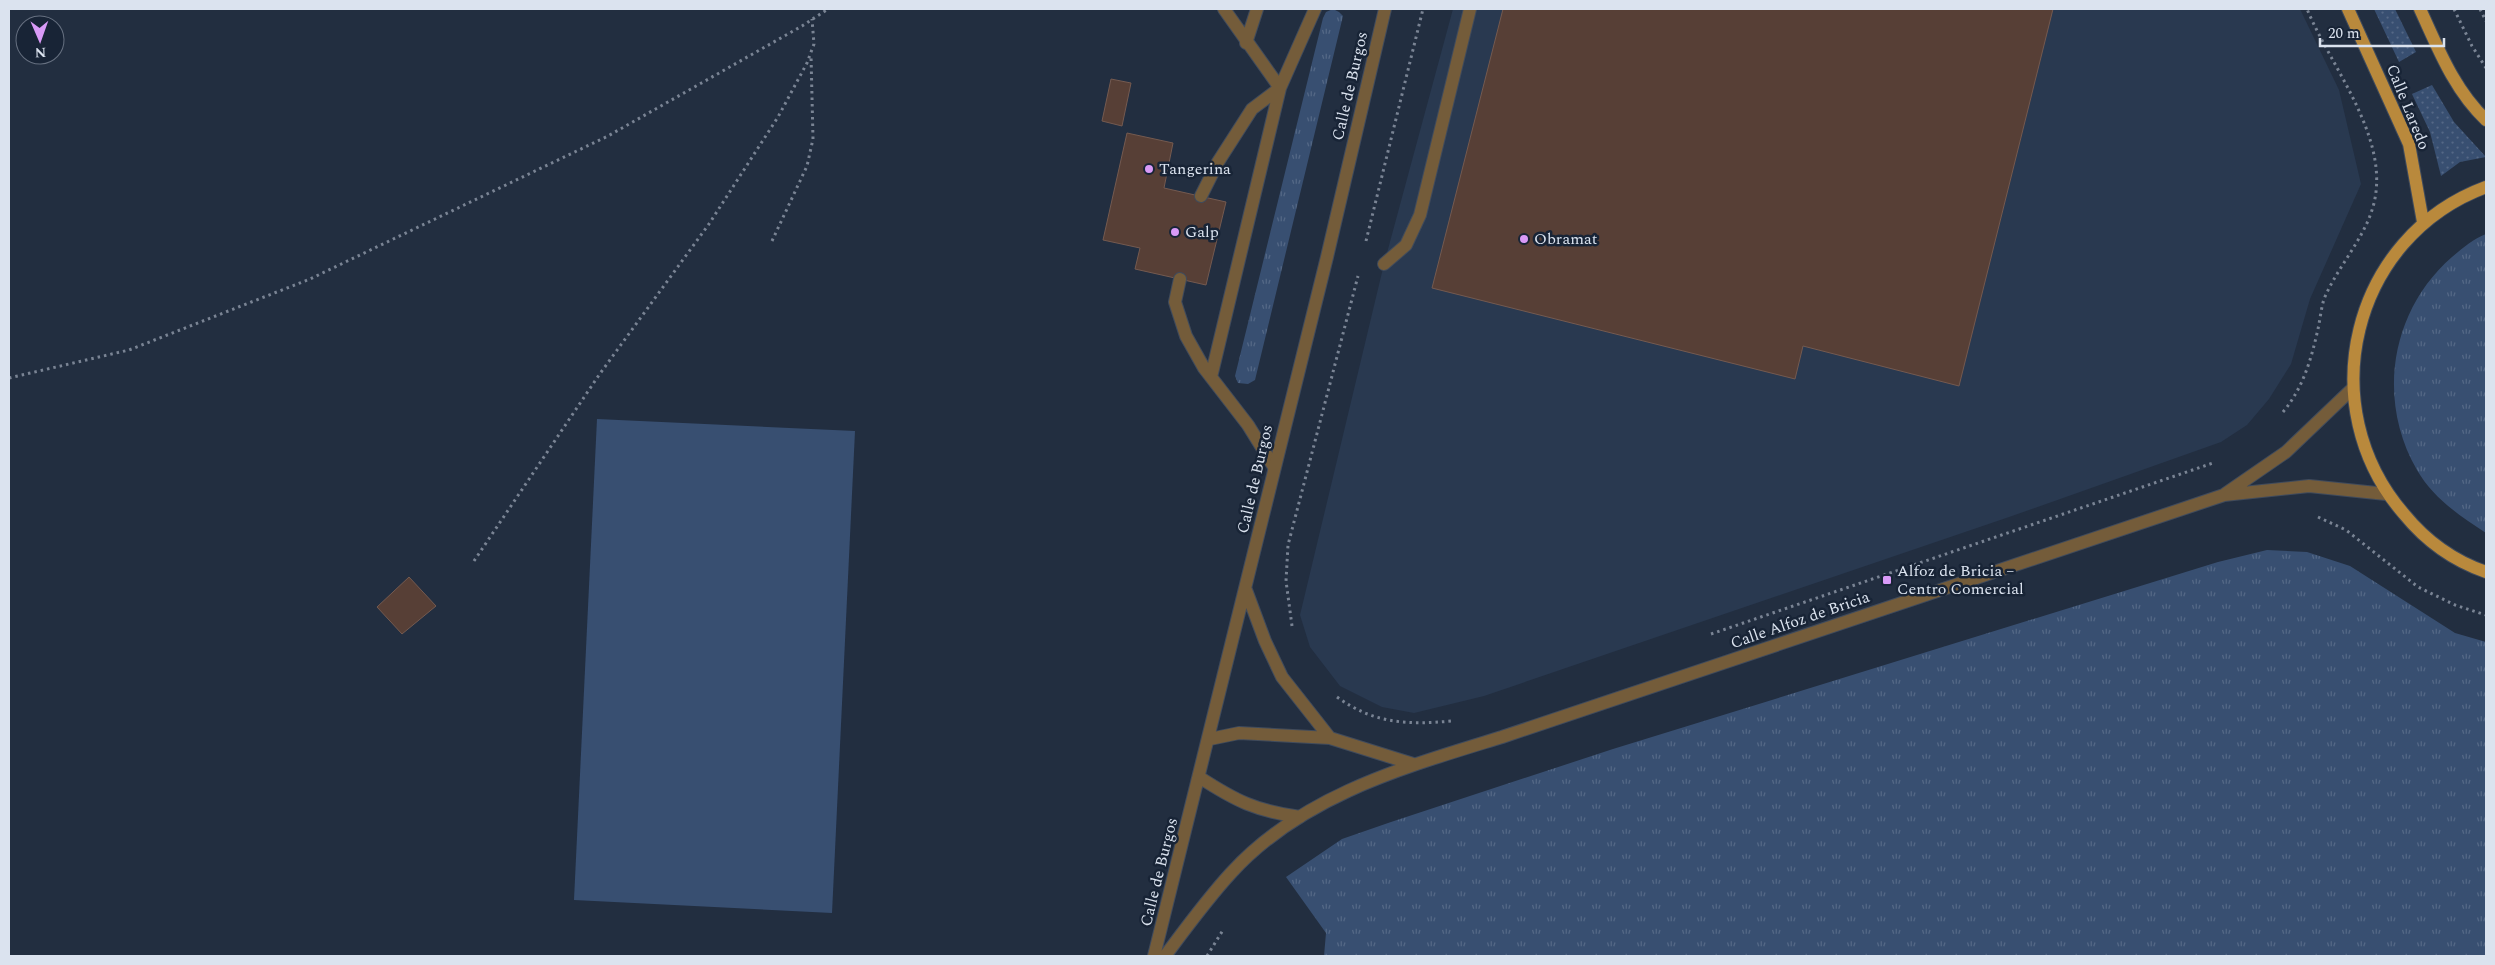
<svg xmlns="http://www.w3.org/2000/svg" width="2495" height="965" font-family="Spectral,serif">
  <style>
    .built { fill: #293950 }
    .grass { fill: url(#grass-tufts) }
    .park { fill: #384f71 }
    .garden { fill: url(#garden-dots) }
    .building { fill: #573f36; stroke: #745a50 }
    .lines { fill: none; stroke-linecap: round; stroke-linejoin: round }
    .service-casing { stroke: #404b5c; stroke-width: 14 }
    .tertiary-casing { stroke: #404b5c; stroke-width: 14 }
    .primary-casing { stroke: #404b5c; stroke-width: 14 }
    .path { stroke: #7a8494; stroke-width: 3; stroke-dasharray: 2.5 4; stroke-linecap: butt }
    .service { stroke: #745c3a; stroke-width: 12 }
    .tertiary { stroke: #745c3a; stroke-width: 12 }
    .primary { stroke: #b9893c; stroke-width: 12 }
    .poi-dot { fill: #d99af7; stroke: #182436; stroke-width: 2 }
    .labels { text-anchor: middle; dominant-baseline: central; stroke-width: 5; stroke-linejoin: round; paint-order: stroke }
    .street-label { font-size: 16px; fill: #dbe3ef; stroke: #182436 }
    .poi-label { font-size: 16px; fill: #dbe3ef; stroke: #182436; text-anchor: start }
  </style>
  <defs>
    <pattern id="grass-tufts" width="24" height="20" patternUnits="userSpaceOnUse" patternTransform="scale(1.25)"><rect width="24" height="20" fill="#384f71"/><path d="M3 7l-1-3M5 7V3M7 7l1-3M15 17l-1-3M17 17v-4M19 17l1-3" fill="none" stroke="#546886"/></pattern>
    <pattern id="garden-dots" width="8" height="8" patternUnits="userSpaceOnUse" patternTransform="scale(1.25)"><rect width="8" height="8" fill="#384f71"/><path d="M2 2h.1M6 6h.1" fill="none" stroke="#546886" stroke-width="1.8" stroke-linecap="round"/></pattern>
  </defs>
  <rect width="100%" height="100%" fill="#222e40"/>
  <path class="built" d="M1453,9H2300L2339,90L2361,184L2310,299L2291,364L2269,399L2247,425L2221,442L2012,516L1484,696L1414,713L1382,707L1340,686L1310,647L1300,615L1384,264Z"/>
  <path class="grass" d="M1333,9L1339,12L1343,16L1255,380L1248,384L1238,383L1235,376L1323,18L1326,12Z
    M2486,234V533C2460,516 2433,498 2417,470C2376,399 2391,310 2452,257C2463,248 2473,239 2486,234Z
    M2267,550L2307,552L2350,566L2455,633L2486,642V956H1324L1326,933L1286,877L1342,839L1391,822L1613,749L2218,562Z"/>
  <path class="park" d="M597,419L855,431L832,913L574,900Z"/>
  <path class="garden" d="M2374,9H2395L2416,52L2399,62Z
    M2432,85L2454,122L2486,157L2460,162L2441,176L2430,132L2412,94Z"/>
  <path class="building" d="M1503,9H2053L1959,386L1803,346L1795,379L1432,288Z
    M1111,79L1131,83L1122,126L1102,121Z
    M1127,133L1173,143L1164,188L1226,202L1206,285L1135,269L1140,248L1103,240Z
    M409,577L436,606L402,634L377,607Z"/>
  <g class="lines">
    <defs>
      <path id="service" d="M1246,43L1257,9
        M1201,196L1218,162L1252,109L1280,88L1315,9
        M1384,264L1406,245L1420,215L1470,9
        M1180,279L1175,302L1186,336L1204,368L1248,425L1274,467
        M1211,377L1280,88L1224,9"/>
      <path id="tertiary" d="M2225,494L2286,452L2352,389
        M1246,590L1265,641L1282,677L1330,738
        M1210,739L1239,733L1330,738L1413,764
        M1199,777C1236,801 1256,811 1300,817
        M1154,956L1327,257L1385,9
        M1165,956C1186,928 1207,899 1231,873C1302,795 1405,767 1502,737L2224,495L2309,486L2386,494"/>
      <path id="primary" d="M2348,9L2409,144L2423,222
        M2420,9C2438,48 2454,90 2486,120
        M2486,187C2351,237 2311,407 2404,514C2426,541 2454,561 2486,572"/>
    </defs>
    <use href="#service" class="service-casing"/>
    <use href="#tertiary" class="tertiary-casing"/>
    <use href="#primary" class="primary-casing"/>
    <path class="path" d="M2454,9L2472,46L2486,68
      M2480,9L2486,21
      M772,241L807,166L813,139L811,55
      M1366,241L1423,9
      M9,378L129,350L310,279L608,136L802,26L828,9
      M2283,412C2303,388 2311,360 2318,329C2320,320 2321,309 2324,299C2336,270 2361,242 2371,213C2396,144 2332,70 2307,9
      M2318,517L2346,530L2418,587L2455,605L2486,615
      M474,561L599,375L709,224L778,117L807,63L814,44L812,19
      M1292,626L1286,581L1288,545L1358,276
      M1711,634L2213,463
      M1337,697C1374,724 1408,725 1452,721
      M1207,956L1223,930"/>
    <use href="#service" class="service"/>
    <use href="#tertiary" class="tertiary"/>
    <use href="#primary" class="primary"/>
  </g>
  <g class="poi-dot">
    <circle cx="1149" cy="169" r="5"/>
    <circle cx="1175" cy="232" r="5"/>
    <circle cx="1524" cy="239" r="5"/>
    <rect x="1882" y="575" width="10" height="10" rx="2.5"/>
  </g>
  <g class="labels">
    <g class="street-label">
      <text transform="translate(1350 86) rotate(-77)">Calle de Burgos</text>
      <text transform="translate(2408 107) rotate(68)">Calle Laredo</text>
      <text transform="translate(1255 479) rotate(-77)">Calle de Burgos</text>
      <text transform="translate(1800 620) rotate(-19)">Calle Alfoz de Bricia</text>
      <text transform="translate(1159 872) rotate(-76)">Calle de Burgos</text>
    </g>
    <g class="poi-label">
      <text x="1159" y="169">Tangerina</text>
      <text x="1185" y="232">Galp</text>
      <text x="1534" y="239">Obramat</text>
      <text x="1897" y="571">Alfoz de Bricia –<tspan x="1897" dy="18">Centro Comercial</tspan></text>
    </g>
  </g>
  <rect width="2495" height="965" fill="none" stroke="#dbe3ef" stroke-width="20"/>
  <g transform="translate(40 40) rotate(178)"><circle r="24" fill="#182436" stroke="#667080"/>
  <path d="M0-4L9 19L0 12L-9 19Z" fill="#d99af7"/>
  <text y="-8" font-size="14" font-weight="bold" text-anchor="middle" fill="#dbe3ef">N</text>
  </g>
  <path d="M2320 38v8h124v-8" fill="none" stroke="#dbe3ef" stroke-width="2.5"/>
  <text x="2328" y="38" font-size="15" fill="#dbe3ef" stroke="#182436" stroke-width="4" paint-order="stroke">20 m</text>
</svg>
